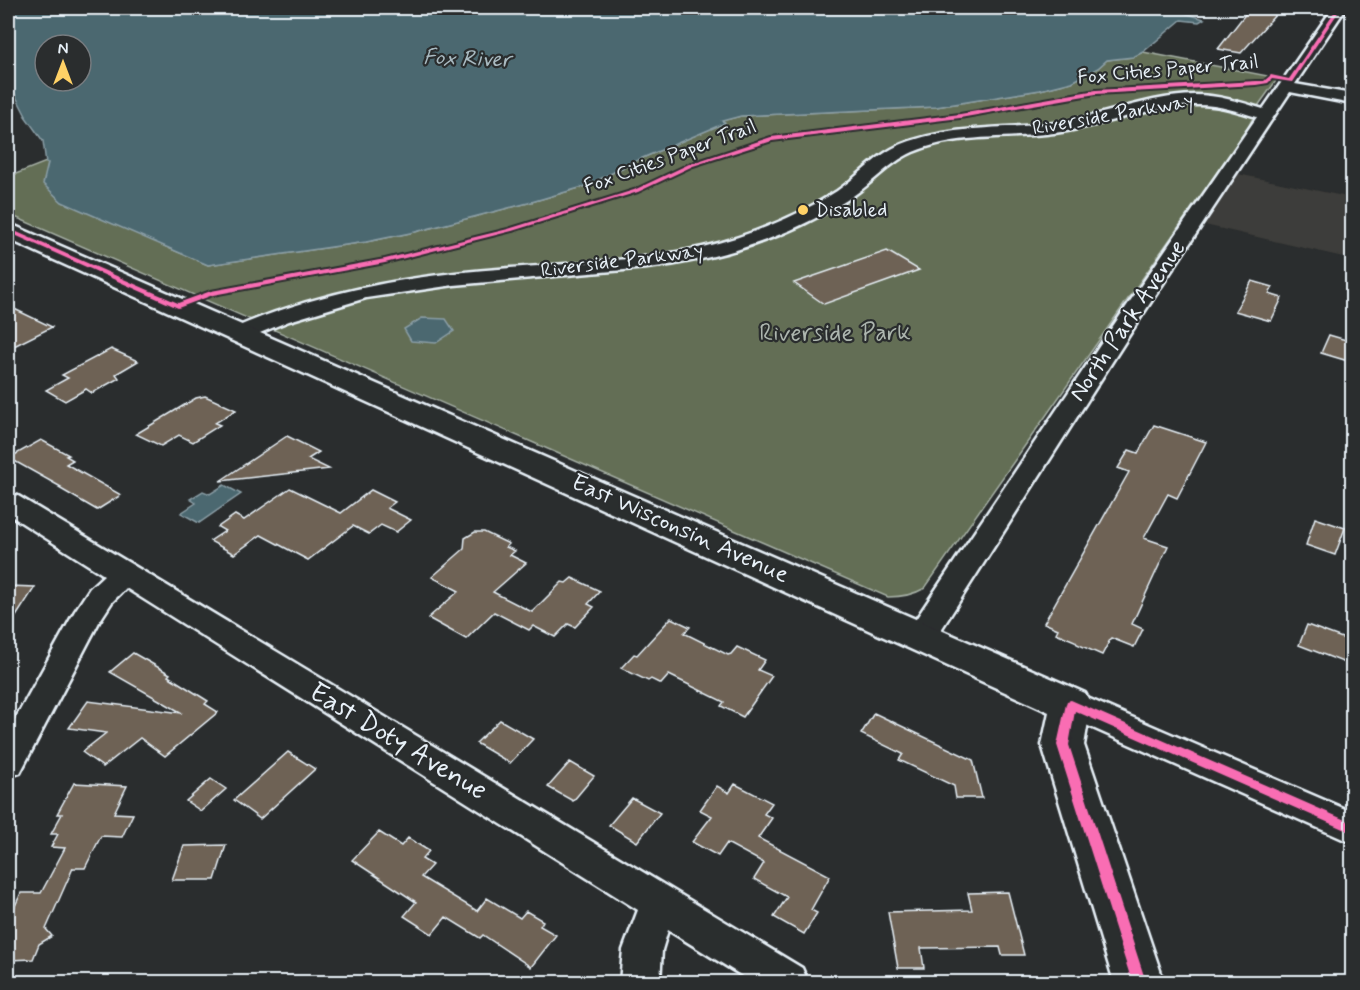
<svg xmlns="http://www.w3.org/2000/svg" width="1360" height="990" font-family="Mynerve,sans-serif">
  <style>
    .built { fill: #3e3d3a }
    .green { fill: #646e55; stroke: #a6b0a6; stroke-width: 1.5 }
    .water { fill: #4b676f; stroke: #8a9ea6; stroke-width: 1.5; fill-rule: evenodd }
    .building { fill: #6e6255; stroke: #e8f1f8; stroke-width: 1.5 }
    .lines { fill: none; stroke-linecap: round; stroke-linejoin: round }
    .street-casing { stroke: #e8f1f8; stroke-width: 5 }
    .secondary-casing { stroke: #e8f1f8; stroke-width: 5 }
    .street { fill: #2a2d2e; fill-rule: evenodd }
    .secondary { fill: #2a2d2e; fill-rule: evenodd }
    .cycleway-casing { stroke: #2a2d2e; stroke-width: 4 }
    .cycleway { fill: #f96db3; fill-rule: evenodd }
    .poi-dot { fill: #ffd166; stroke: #2a2d2e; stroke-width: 2 }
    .labels { text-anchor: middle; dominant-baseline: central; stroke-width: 4.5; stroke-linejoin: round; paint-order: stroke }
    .far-street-label { font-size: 20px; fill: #e8f1f8; stroke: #2a2d2e }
    .far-poi-label { font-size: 20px; fill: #e8f1f8; stroke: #2a2d2e; text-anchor: start }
    .far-water-label { font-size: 22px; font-style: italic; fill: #a9bac1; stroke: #2a2d2e }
    .street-label { font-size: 24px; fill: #e8f1f8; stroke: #2a2d2e }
    .park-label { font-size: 24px; fill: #adb6af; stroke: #2a2d2e }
    .near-street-label { font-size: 28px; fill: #e8f1f8; stroke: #2a2d2e }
  </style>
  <rect width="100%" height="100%" fill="#2a2d2e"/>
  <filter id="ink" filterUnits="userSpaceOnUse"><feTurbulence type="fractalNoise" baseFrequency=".0167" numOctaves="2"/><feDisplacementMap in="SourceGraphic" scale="12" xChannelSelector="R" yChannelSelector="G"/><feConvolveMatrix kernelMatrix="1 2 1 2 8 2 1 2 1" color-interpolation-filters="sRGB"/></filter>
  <g filter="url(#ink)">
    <path class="built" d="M1238,174L1352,198V259L1205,225Z"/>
    <path class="green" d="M1143,52L1278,78L1258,106L1248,128L925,588C913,595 902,597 888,597L8,214V177L46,162L164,246L208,265L366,242L415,232L528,203L586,186L640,159L721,124V121L741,116L936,107L1040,90L1072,82L1098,68L1107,60L1133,57Z"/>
    <path class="water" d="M8,8H1196L1185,13L1204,19L1199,22L1181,20L1143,52L1133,57L1107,60L1098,68L1072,82L1040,90L936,107L741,116L722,121L725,123L640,159L586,186L528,203L415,232L366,242L208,265L62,202L43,184L48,163H46L43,141L25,116H26L8,81ZM45,45H81V81H45Z
      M422,318L446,319L454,331L436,343L411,341L404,329Z
      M224,485L241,494L199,523L181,513L196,503L190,499L203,491L210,494Z"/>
    <path class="building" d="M1250,8L1277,13L1241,53L1218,49Z
      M887,251L919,270L824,304L794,283Z
      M1252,281L1273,287L1269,294L1282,298L1271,321L1235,311Z
      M8,306L52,327L8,349Z
      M1329,335L1353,342V350L1348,361L1321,353Z
      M111,349L138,361L116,374L119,378L92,393L86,389L65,401L46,390L68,378L62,375Z
      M205,396L236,410L215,423L220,425L193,442L179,435L161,446L136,434L196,398Z
      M1154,425L1206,442L1177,498L1168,494L1144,538L1168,546L1132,624L1143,629L1134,647L1111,638L1102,655L1077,644L1075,641L1056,633L1058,629L1044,623L1129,472L1118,468L1129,450L1138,453Z
      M287,436L319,452L308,459L329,469L220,481Z
      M41,440L69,455L66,456L73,460L66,464L121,495L97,510L59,488L61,487L9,458Z
      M290,488L341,513L371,490L395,502L387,508L411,520L396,532L381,525L369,534L353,526L308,560L261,535L234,554L210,541L225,531L218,527L235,515L244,520Z
      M1315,518L1345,528L1335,555L1306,545Z
      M475,532H484L509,544L506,547L515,551L510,555L526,563L493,592L532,612L562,582L566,583L572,578L600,591L588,604L594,607L575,627L568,624L555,637L533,626L529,630L494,612L466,639L428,618L459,591L432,577L464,549L465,538Z
      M8,586L35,587L8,629Z
      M671,618L690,627L684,633L728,655L731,654L737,647L765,660L758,670L772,676L743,717L721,706L724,702L669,675L661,684L651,679L648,681L621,668L634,654L637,655Z
      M1307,625L1353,642V666L1299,645Z
      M133,653L170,674L168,676L208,701L205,704L218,712L165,756L140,738L103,767L82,752L106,733L69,728L88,701L182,713L110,672Z
      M874,713L973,760L982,798H956L954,786L899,760L903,754L861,734Z
      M500,720L533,739L510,763L476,743Z
      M288,752L315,769L260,819L234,800Z
      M570,762L594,776L573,801L548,787Z
      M211,779L226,789L201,811L186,801Z
      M74,783L127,786L114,813L133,814L122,837L101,836L85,868H73L46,929L52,936L39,944L33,959L8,960V921L21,893H41L65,848L51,847L58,834H51L62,814H57Z
      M735,784L772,803L764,814L772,818L758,838L830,876L811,910L817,913L804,934L774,917L787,897L754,879L764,863L727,843L718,856L692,842L712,816L700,810L717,786L729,793Z
      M632,798L660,813L637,842L609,825Z
      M379,832L401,846L408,838L429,851L422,859L432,865L421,877L477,911L487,898L520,918L526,911L543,921L540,926L556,935L531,967L483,935L480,938L446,917L432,934L404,916L416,902L352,860Z
      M226,845L215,880H172L184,846Z
      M1008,892L1024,955H1002L1000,947L921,948L924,968H898L888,912L972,910L968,893Z"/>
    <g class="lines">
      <defs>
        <path id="street" d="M1333,8H1346L1295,84L1352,94V104L1290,92L1133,329L932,644L921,647L910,644L906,636L910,628L1111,329L1257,117C1237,111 1216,104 1195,105C1149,106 1106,125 1061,132C1013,140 959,132 913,152C888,163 870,186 847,200C787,238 717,260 647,268L454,285L366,298L289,321L240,341L232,339L229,334L232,329C318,292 406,276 499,269C566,263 636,262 703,247C749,236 796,217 837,191C859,176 877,154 902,144C953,124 1009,130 1062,122C1106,115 1149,96 1194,95C1218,95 1241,102 1263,109Z
          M8,493L18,496L802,968L808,982H752L668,930L662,950L660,982H620L623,950L638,910L126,588L112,602L99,622L20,773L8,777V732L75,611L90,588L104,575L8,514Z
          M1071,691L1352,812V843L1059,713L1055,704L1059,695Z"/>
        <path id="secondary" d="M8,223L1085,693L1091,704L1084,745L1164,982H1114L1042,745L1049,712L8,239Z"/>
      </defs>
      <use href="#street" class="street-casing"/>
      <use href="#secondary" class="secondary-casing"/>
      <use href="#street" class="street"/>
      <use href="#secondary" class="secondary"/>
      <defs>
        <path id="cycleway" d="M1337,8H1341L1292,82L1272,79L1268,83L1256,85L1096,94L960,118L772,141L693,166L638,192L512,231L385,263L213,295L178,308L8,232V228L10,229L178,303L211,291L385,259L508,229L634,190L689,164L771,137L960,114L1096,90L1256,81H1264L1271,75L1289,79Z
          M1071,700L1352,823V833L1075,711L1069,745L1146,982H1132L1057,745L1066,704L1067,701Z"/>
      </defs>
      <use href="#cycleway" class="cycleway-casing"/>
      <use href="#cycleway" class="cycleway"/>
    </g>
  </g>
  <circle class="poi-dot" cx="803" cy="210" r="6"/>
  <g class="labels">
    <g class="far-street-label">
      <text transform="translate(1168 70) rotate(-5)">Fox Cities Paper Trail</text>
      <text transform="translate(1113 115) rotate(-10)">Riverside Parkway</text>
      <text transform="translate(670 157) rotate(-20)">Fox Cities Paper Trail</text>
      <text transform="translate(622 261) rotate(-7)">Riverside Parkway</text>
    </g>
    <g class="far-poi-label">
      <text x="815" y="210">Disabled</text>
    </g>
    <g class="far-water-label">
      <text transform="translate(467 59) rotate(2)">Fox River</text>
    </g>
    <g class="street-label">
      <text transform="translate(1128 321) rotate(-56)">North Park Avenue</text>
      <text transform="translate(680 529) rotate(24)">East Wisconsin Avenue</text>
    </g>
    <g class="park-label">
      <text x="835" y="333">Riverside Park</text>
    </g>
    <g class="near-street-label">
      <text transform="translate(398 742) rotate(31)">East Doty Avenue</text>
    </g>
  </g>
  <rect width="1360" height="990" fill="none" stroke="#2a2d2e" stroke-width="30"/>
  <rect x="15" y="15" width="1330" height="960" fill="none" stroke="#e8f1f8" stroke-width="2" filter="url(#ink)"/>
  <g transform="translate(63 63)"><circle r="28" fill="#2a2d2e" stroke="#767b7f" stroke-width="1.5"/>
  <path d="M0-4.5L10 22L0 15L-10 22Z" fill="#ffd166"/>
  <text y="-9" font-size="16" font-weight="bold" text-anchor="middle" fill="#e8f1f8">N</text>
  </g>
</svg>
